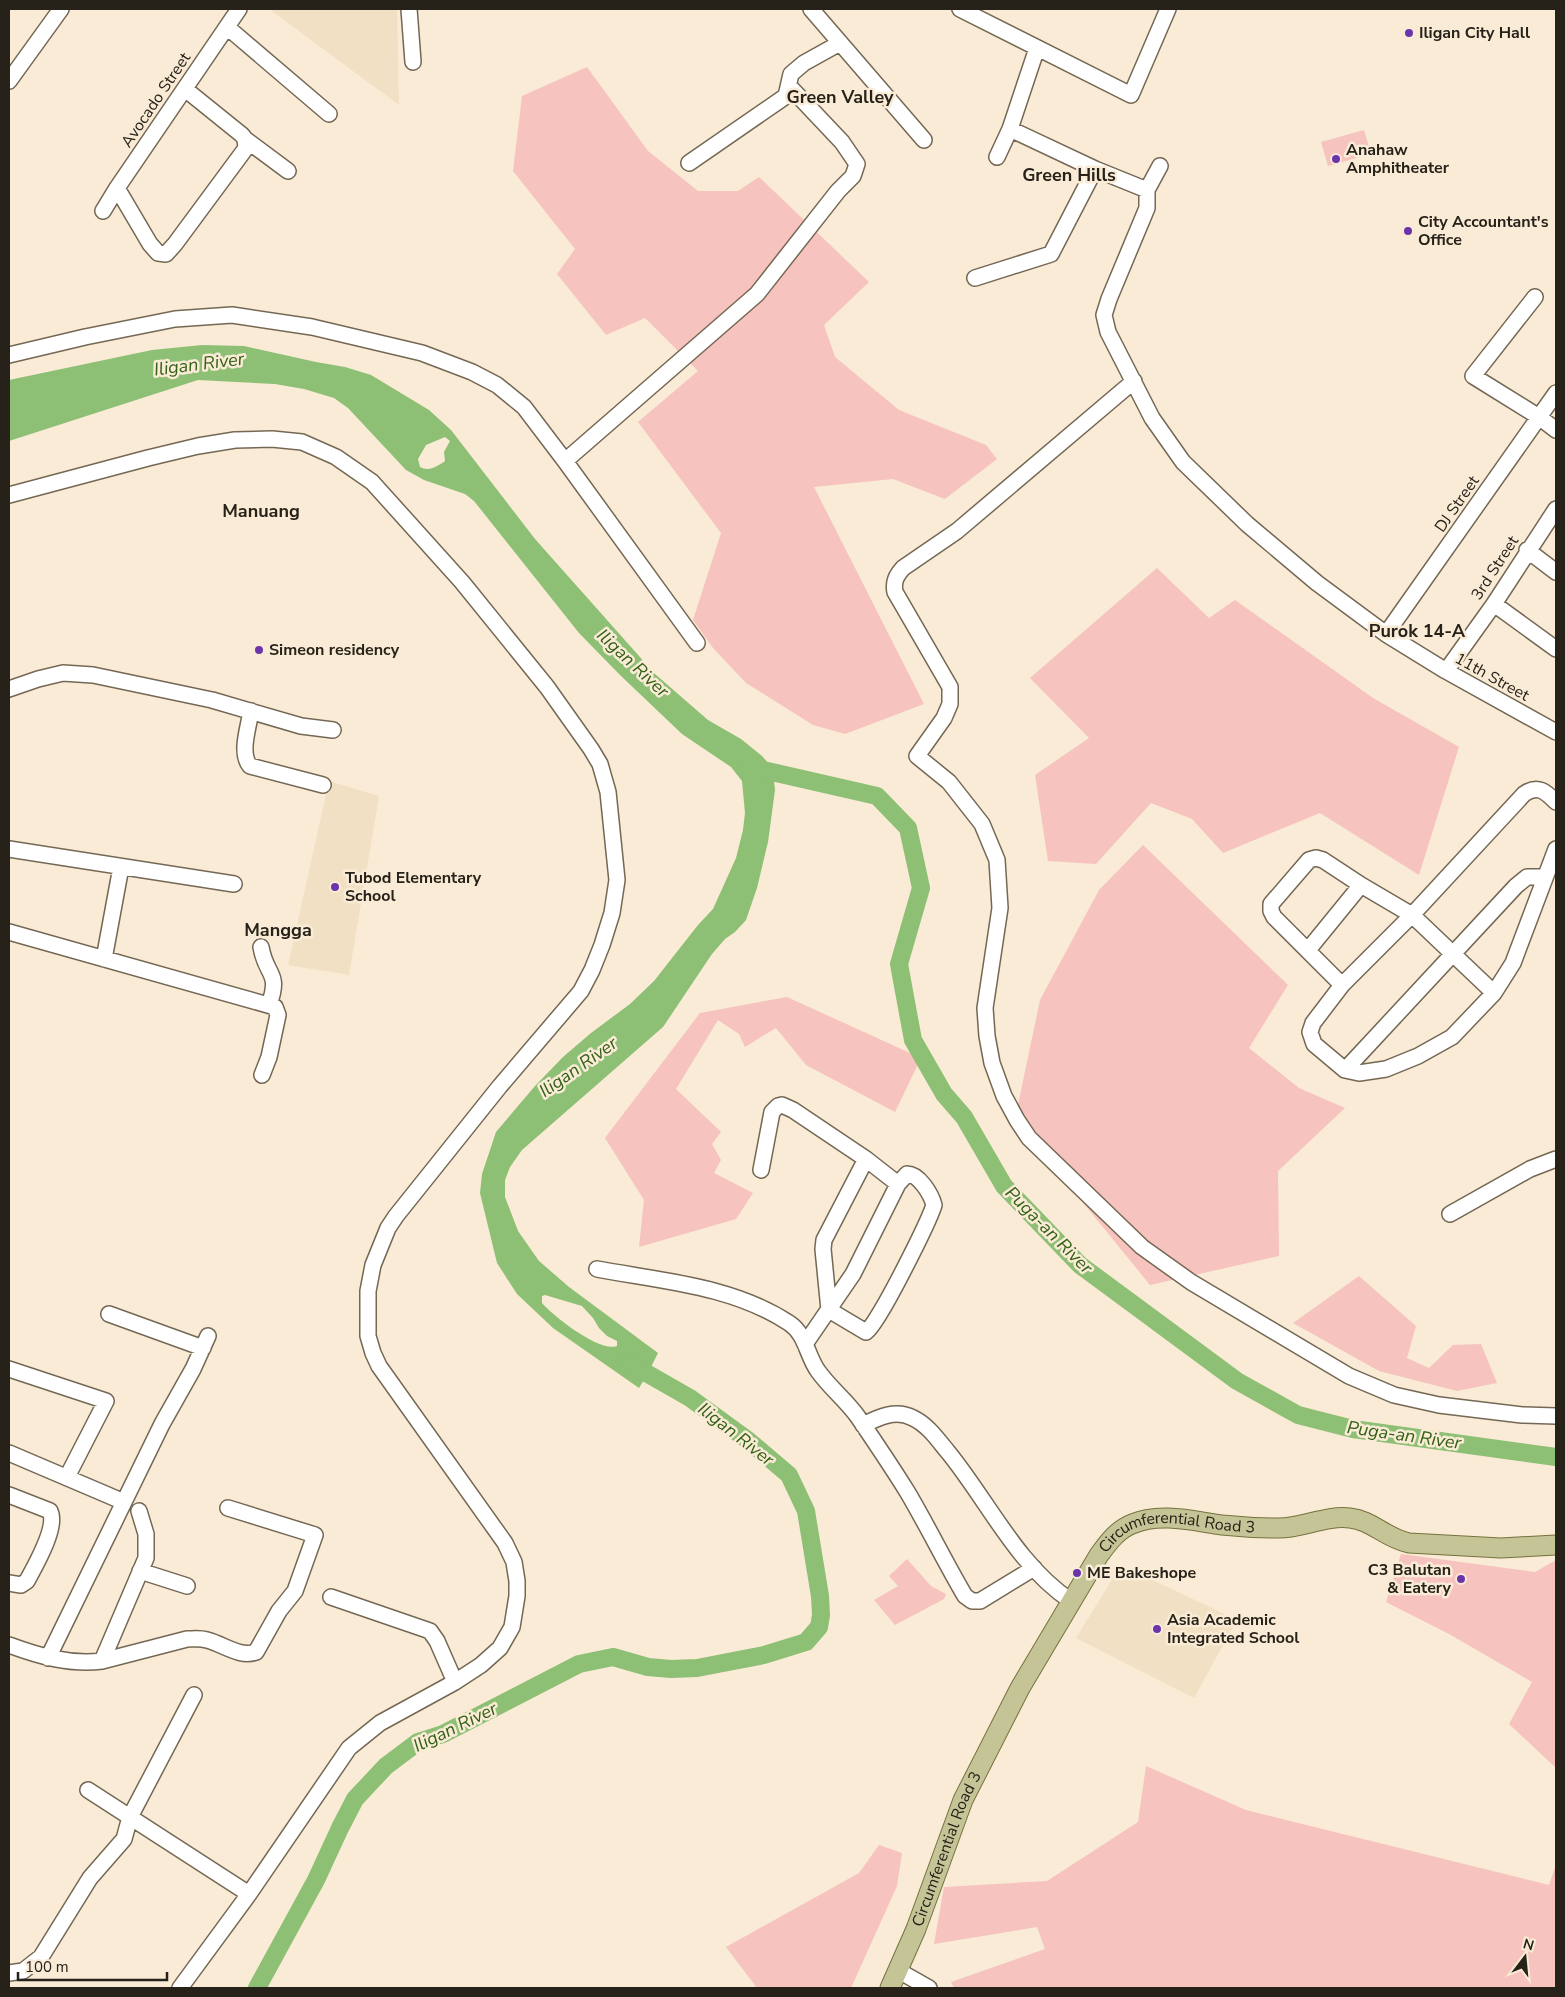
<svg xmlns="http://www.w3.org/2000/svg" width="1565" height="1997" font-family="'Nunito Sans',sans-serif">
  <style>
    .built { fill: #f2e0c4 }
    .green { fill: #f6c3be }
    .water { fill: #8dbf75; fill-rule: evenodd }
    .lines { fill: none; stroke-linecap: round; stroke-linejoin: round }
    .river { stroke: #8dbf75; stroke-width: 18 }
    .minor-casing { stroke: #746854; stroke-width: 18 }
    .major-casing { stroke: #74723d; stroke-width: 21 }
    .minor { stroke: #fff; stroke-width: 15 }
    .major { stroke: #c5c497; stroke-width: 19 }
    .poi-dot { fill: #6b34aa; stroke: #f9ebd5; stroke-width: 2 }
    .labels { text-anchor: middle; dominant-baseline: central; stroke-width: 5; stroke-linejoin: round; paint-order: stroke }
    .poi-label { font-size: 16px; font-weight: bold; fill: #262119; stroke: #f9ebd5; text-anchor: start }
    .street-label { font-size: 16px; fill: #262119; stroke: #f9ebd5 }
    .neighbourhood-label { font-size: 18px; font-weight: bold; fill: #262119; stroke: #f9ebd5 }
    .water-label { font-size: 18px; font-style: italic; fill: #326015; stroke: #f9ebd5 }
  </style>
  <rect width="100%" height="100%" fill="#f9ebd5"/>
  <path class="built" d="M269,9H397L399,105Z
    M329,781L379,796L349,975L288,965Z
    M1121,1565L1237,1620L1194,1698L1076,1638Z"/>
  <path class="green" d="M587,67L648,151L698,191H738L759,177L869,282L824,325L835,357L899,410L986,445L997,459L945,499L893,479L814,487L924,704L845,734L813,725L746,683L713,648L693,620L721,533L638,422L698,371L645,318L606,335L557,274L575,249L513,171L522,96Z
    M1364,130L1371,154L1328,166L1321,142Z
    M1157,568L1209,618L1235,600L1373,698L1459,747L1419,875L1320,813L1223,853L1192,819L1151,803L1096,864L1048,861L1035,775L1089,738L1030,678Z
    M1143,845L1288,985L1249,1048L1299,1088L1345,1108L1278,1171L1279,1256L1150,1285L1015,1119L1040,1000L1099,890Z
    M787,997L921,1058L895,1112L806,1065L776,1028L745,1047L739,1034L718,1020L676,1089L721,1132L712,1144L721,1160L714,1173L753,1193L736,1219L639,1247L644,1200L605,1138L700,1013Z
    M1359,1276L1416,1326L1407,1358L1429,1368L1453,1345L1481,1344L1497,1383L1457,1391L1379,1371L1293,1323Z
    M1401,1554L1535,1572L1556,1560V1768L1509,1724L1532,1682L1449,1634L1386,1602Z
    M907,1559L931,1586L946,1594L944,1599L895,1625L874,1600L898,1586L889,1576Z
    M1146,1766L1246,1810L1549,1885L1556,1864V1988H954L951,1982L1045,1949L1037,1927L934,1944L944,1887L1047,1881L1138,1822Z
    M879,1845L902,1853L897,1886L851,1988H757L726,1947L859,1873Z"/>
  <path class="water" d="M202,345L244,346L316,362L345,367L371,375L429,410L451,430L535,539L655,674L708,720L741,739L762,756L769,764L773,771L775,790L768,842L757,888L746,920L735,932L725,939L712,954L663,1027L522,1150L510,1167L505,1180V1197L518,1231L539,1261L569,1287L658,1353L648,1373L639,1388L553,1328L517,1294L497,1263L480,1193L482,1174L496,1132L535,1086L563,1057L591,1033L630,1004L654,981L698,925L713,909L736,858L743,830L745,813L742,781L731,767L682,734L620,675L579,633L474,501L465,494L424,480L406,470L348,408L334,398L304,389L275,384L198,380L9,441V380L152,350ZM445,437L450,441L444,452L445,461C438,466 429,472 420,467L418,459L426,445ZM545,1295L582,1306L593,1318L599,1328L607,1336L617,1341V1346C600,1353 553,1316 542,1303V1296Z"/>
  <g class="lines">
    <path class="river" d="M750,767L877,796L908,828L921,888L899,964L913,1040L944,1094L964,1117L1004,1186L1080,1265L1237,1381L1298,1415L1353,1429L1556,1457
      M257,1988L316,1880L340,1828L355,1799L386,1766L418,1742L443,1734L579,1664L613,1657L648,1667L671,1669L697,1668L764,1655L806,1642L819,1627L821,1615L820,1596L806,1511L789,1475L749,1441L690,1398L627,1362"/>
    <defs>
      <path id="minor" d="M409,9L413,62
        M811,9L924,140
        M960,9L1131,95L1168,9
        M227,27L329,114
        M9,81L61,9
        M1010,129L1095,169L1147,190
        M245,139L288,171
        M997,157L1010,129L1037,48
        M689,163L786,96L791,74L804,63L840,43
        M1160,166L1147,190V208L1109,299L1104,315L1108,332L1152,418L1183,462L1247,524L1317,583L1386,634L1446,671L1556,732
        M117,188L150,244L158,253L166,254L175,244L246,148L245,139L242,135L185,89
        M103,211L117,188L239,9
        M975,278L1051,254L1095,169
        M1535,297L1473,376L1539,417L1556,430
        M9,355L85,337L175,319L232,315L312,327L422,353L472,372L497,385L524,407L565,461L697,643
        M1134,381L957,531L903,568C896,576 893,582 895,592L950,687V704L944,718L917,756L949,782L982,824L997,860L1000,908L985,1008L987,1036L992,1063L1004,1096L1017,1120L1029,1138L1142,1247L1191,1282L1349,1376L1394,1395L1439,1405L1522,1415L1556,1416
        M565,461L757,294L838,191L853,176L857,164L842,142L789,86
        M9,495L148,458L198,446L235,440L272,439L302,442L336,457L372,482L462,582L547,687L591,749L600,764L608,792L617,880L612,913L602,945L592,970L581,991L500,1086L396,1216L388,1228L373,1265L368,1291V1336L373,1353L379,1366L505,1543L514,1562L517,1581V1596L512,1627L500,1648L481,1665L455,1682L380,1723L349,1748L249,1894L180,1988
        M1527,550L1556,572
        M1494,604L1556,649
        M1386,634L1556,393
        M1446,671L1494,604L1556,509
        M9,689L38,679L63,673L93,675L212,700L301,726L333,730
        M251,711C249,726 239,753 250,766L323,785
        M1556,802C1546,792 1538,784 1524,794L1412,915L1342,985L1313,1023L1310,1032L1314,1044L1345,1070L1359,1073L1386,1069L1418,1056L1452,1037L1494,993L1513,963L1556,849
        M9,849L234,884
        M9,932L275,1007L278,1015L269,1057L262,1075
        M261,947C266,977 281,971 269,1005
        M1308,950L1361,885
        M104,959L121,867
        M1342,985L1274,917L1271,911V904L1309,860L1316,858L1323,860L1361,885L1412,915L1494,993
        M1345,1070L1516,886L1527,877H1545
        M866,1159L824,1240L823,1249L829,1310L866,1332C878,1325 929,1221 934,1205C931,1194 919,1174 907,1174L898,1184
        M761,1170L772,1112L778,1106L782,1105L793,1110L866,1159L898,1184L853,1274L805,1344
        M1450,1214L1530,1169L1556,1159
        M597,1269C662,1281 733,1286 789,1323C806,1334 807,1356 818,1371C830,1388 846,1400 858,1417C875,1442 892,1467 908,1493C928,1527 945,1562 965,1596L972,1601H980L1034,1568
        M109,1314L203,1348
        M9,1369L106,1401L67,1477
        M863,1425C879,1417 896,1409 913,1418C928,1425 938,1440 948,1452C988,1501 1017,1565 1071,1601
        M9,1453L124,1502
        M9,1495L50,1511C58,1527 35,1566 27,1581L21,1585L9,1583
        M140,1571L187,1586
        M331,1597L430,1631L437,1641L455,1682
        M9,1645C39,1656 69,1665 102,1661L187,1639C194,1639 200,1638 207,1640C223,1644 240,1658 256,1652L279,1611L295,1591L315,1535L228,1508
        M48,1658L162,1424L193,1369L208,1336
        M102,1661L146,1558V1534L139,1511
        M88,1790L249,1894
        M899,1971L929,1988
        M9,1973L23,1971L41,1957L90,1878L124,1839L130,1817L194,1695"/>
      <g id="major">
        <path id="s1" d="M890,1988L916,1929L963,1800L1020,1688L1099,1555C1108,1543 1117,1530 1132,1524C1160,1512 1193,1521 1222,1525C1241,1527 1261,1528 1279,1528C1303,1528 1326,1515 1350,1518C1372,1520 1385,1538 1409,1543L1501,1548L1556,1545"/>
      </g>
    </defs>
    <use href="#minor" class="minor-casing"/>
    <use href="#major" class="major-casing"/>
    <use href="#minor" class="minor"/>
    <use href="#major" class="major"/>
  </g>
  <g class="poi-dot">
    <circle cx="1409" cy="33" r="5"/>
    <circle cx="1336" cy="159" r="5"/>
    <circle cx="1408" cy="231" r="5"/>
    <circle cx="259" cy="650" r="5"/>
    <circle cx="335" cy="887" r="5"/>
    <circle cx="1077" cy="1573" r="5"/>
    <circle cx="1461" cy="1579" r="5"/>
    <circle cx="1157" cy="1629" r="5"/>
  </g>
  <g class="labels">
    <g class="poi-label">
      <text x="1419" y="33">Iligan City Hall</text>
      <text x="1346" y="150">Anahaw<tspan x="1346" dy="18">Amphitheater</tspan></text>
      <text x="1418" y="222">City Accountant's<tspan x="1418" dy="18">Office</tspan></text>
      <text x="269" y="650">Simeon residency</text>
      <text x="345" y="878">Tubod Elementary<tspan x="345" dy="18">School</tspan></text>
      <text x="1451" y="1570" text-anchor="end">C3 Balutan<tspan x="1451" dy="18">&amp; Eatery</tspan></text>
      <text x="1087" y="1573">ME Bakeshope</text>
      <text x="1167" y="1620">Asia Academic<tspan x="1167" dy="18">Integrated School</tspan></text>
    </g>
    <g class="street-label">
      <text transform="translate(156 100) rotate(-56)">Avocado Street</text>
      <text transform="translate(1457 504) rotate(-55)">DJ Street</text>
      <text transform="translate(1495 568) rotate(-57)">3rd Street</text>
      <text transform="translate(1492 677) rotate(29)">11th Street</text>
      <text stroke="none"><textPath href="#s1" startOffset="570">Circumferential Road 3</textPath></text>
      <text stroke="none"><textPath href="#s1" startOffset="150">Circumferential Road 3</textPath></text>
    </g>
    <g class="neighbourhood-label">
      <text x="840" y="97">Green Valley</text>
      <text x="1069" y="175">Green Hills</text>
      <text x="261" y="511">Manuang</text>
      <text x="1417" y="631">Purok 14-A</text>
      <text x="278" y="930">Mangga</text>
    </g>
    <g class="water-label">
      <text transform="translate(199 364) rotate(-7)">Iligan River</text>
      <text transform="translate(633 663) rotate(43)">Iligan River</text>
      <text transform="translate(578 1067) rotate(-35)">Iligan River</text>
      <text transform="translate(1049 1230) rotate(45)">Puga-an River</text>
      <text transform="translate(736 1434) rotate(38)">Iligan River</text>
      <text transform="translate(1404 1435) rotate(8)">Puga-an River</text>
      <text transform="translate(455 1727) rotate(-26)">Iligan River</text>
    </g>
  </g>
  <rect width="1565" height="1997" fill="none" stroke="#262119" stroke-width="20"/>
  <g transform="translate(1525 1957) rotate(16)" stroke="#f9ebd5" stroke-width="4" paint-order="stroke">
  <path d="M0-4L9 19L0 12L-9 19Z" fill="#262119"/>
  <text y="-8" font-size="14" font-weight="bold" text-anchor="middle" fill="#262119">N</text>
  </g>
  <path d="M18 1972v8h149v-8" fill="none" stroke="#262119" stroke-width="2.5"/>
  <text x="25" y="1972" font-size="15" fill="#262119" stroke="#f9ebd5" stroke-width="4" paint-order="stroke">100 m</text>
</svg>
